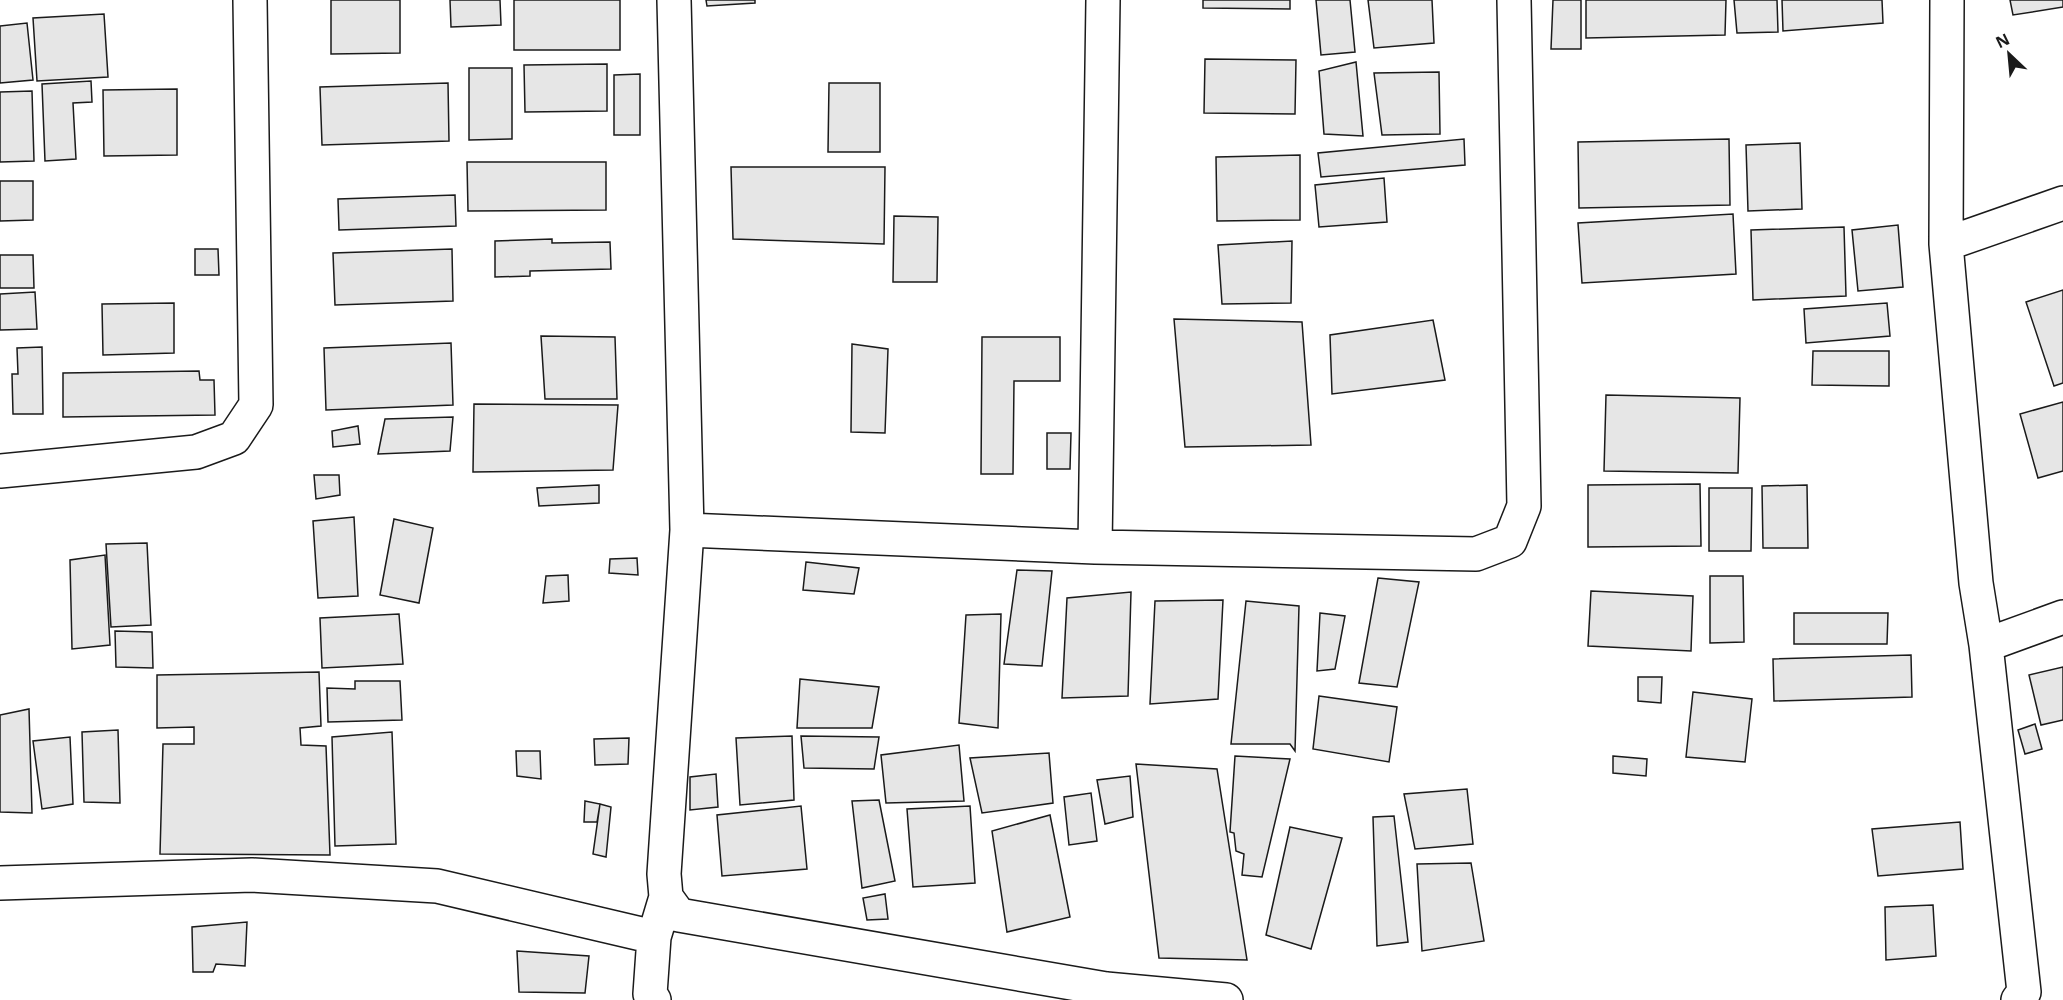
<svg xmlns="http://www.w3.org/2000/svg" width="2063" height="1000" font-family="'Noto Sans',sans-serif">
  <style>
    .building { fill: #e6e6e6; stroke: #1a1a1a; stroke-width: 1.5 }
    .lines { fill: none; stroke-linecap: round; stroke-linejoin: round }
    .minor-casing { stroke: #1a1a1a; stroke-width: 36 }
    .minor { stroke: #fff; stroke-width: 33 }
  </style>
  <rect width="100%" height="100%" fill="#fff"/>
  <path class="building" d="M331,0H400V53L331,54Z
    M450,0H500L501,25L451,27Z
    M514,0H620V50H514Z
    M706,0H755V3L707,6Z
    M1203,0H1290V9L1203,8Z
    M1316,0H1350L1355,52L1321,55Z
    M1368,0H1432L1434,43L1374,48Z
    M1553,0H1581V49H1551Z
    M1586,0H1726L1725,35L1586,38Z
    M1734,0H1777L1778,32L1737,33Z
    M1782,0H1882L1883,23L1783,31Z
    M2010,0H2063V7L2013,15Z
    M104,14L108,77L37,81L33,18Z
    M27,23L33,80L0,83V26Z
    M1205,59L1296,60L1295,114L1204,113Z
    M1356,62L1363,136L1324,134L1319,71Z
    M607,64V111L525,112L524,65Z
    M469,68H512V139L469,140Z
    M1439,72L1440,134L1382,135L1374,73Z
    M640,74V135H614V75Z
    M91,81L92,102L73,103L76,159L45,161L42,84Z
    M448,83L449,141L322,145L320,87Z
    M829,83H880V152H828Z
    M177,89V155L104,156L103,90Z
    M32,91L34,161L0,162V92Z
    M1464,139L1465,165L1321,177L1318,153Z
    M1729,139L1730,205L1579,208L1578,142Z
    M1800,143L1802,209L1748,211L1746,145Z
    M1300,155V220L1217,221L1216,157Z
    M467,162H606V210L468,211Z
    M731,167H885L884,244L733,239Z
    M1384,178L1387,222L1319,227L1315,185Z
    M0,181H33V220L0,221Z
    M455,195L456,226L339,230L338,199Z
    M1733,214L1736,274L1582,283L1578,223Z
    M894,216L938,217L937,282H893Z
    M1898,225L1903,287L1858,291L1852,230Z
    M1844,227L1846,296L1753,300L1751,230Z
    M552,239V243L610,242L611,269L530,271V276L495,277V241Z
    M1292,241L1291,303L1222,304L1218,245Z
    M195,249H218L219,275H195Z
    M452,249L453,301L335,305L333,253Z
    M0,255H33L34,288H0Z
    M2063,290V383L2054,386L2026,302Z
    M35,292L37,329L0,330V294Z
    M174,303V353L103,355L102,304Z
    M1887,303L1890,336L1806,343L1804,309Z
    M1174,319L1302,322L1311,445L1185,447Z
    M1433,320L1445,380L1332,394L1330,335Z
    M541,336L615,337L617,399H545Z
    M982,337H1060V381H1014L1013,474H981Z
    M451,343L453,405L326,410L324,348Z
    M852,344L888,349L885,433L851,432Z
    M42,347L43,414H13L12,374H18L17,348Z
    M1813,351H1889V386L1812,385Z
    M199,371L200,380H214L215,415L63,417V373Z
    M1606,395L1740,398L1738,473L1604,471Z
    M2063,402V471L2038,478L2020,414Z
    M474,404L618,405L613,470L473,472Z
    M453,417L450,451L378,454L385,419Z
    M358,426L360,444L333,447L332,431Z
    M1047,433H1071L1070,469H1047Z
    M314,475H339L340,495L316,499Z
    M1700,484L1701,546L1588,547V485Z
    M599,485V503L539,506L537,488Z
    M1807,485L1808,548H1763L1762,486Z
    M1709,488H1752L1751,551H1709Z
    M354,517L358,596L318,598L313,521Z
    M394,519L433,528L419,603L380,595Z
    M147,543L151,625L111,627L106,544Z
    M105,555L110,645L72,649L70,560Z
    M637,558L638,575L609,573L610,559Z
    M806,562L859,568L854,594L803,590Z
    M1017,570L1052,571L1042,666L1004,664Z
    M568,575L569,601L543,603L546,576Z
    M1710,576H1743L1744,642L1710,643Z
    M1378,578L1419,582L1397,687L1359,683Z
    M1591,591L1693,596L1691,651L1588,646Z
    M1131,592L1128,696L1062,698L1067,598Z
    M1223,600L1218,699L1150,704L1155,601Z
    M1246,601L1299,606L1295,751L1290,744H1231Z
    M1320,613L1345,616L1335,669L1317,671Z
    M1794,613H1888L1887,644H1794Z
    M399,614L403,664L322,668L320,618Z
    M1001,614L998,728L959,723L966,615Z
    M115,631L152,632L153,668L116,667Z
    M1911,655L1912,697L1774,701L1773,659Z
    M2063,667V720L2041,725L2029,675Z
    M319,672L321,726L300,728L301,745L326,746L330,855L160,854L163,744H194V727L157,728V675Z
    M1638,677H1662L1661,703L1638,701Z
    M800,679L879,687L872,728H797Z
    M355,681H400L402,720L328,722L327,688L355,689Z
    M1693,692L1752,699L1745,762L1686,757Z
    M1319,696L1397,707L1389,762L1313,749Z
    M29,709L32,813L0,812V715Z
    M2035,724L2042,749L2025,754L2018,730Z
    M118,730L120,803L84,802L82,732Z
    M392,732L396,844L335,846L332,737Z
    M792,736L794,800L740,805L736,738Z
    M801,736L879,737L874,769L804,768Z
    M70,737L73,804L42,809L33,741Z
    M629,738L628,764L595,765L594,739Z
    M959,745L964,801L886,803L881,755Z
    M516,751H540L541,779L517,776Z
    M1049,753L1053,803L982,813L970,758Z
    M1235,756L1290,759L1262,877L1242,875L1244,854L1236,851L1234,833L1230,832Z
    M1613,756L1647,759L1646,776L1613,773Z
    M1136,764L1217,769L1247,960L1159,958Z
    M716,774L718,807L690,810V777Z
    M1130,776L1133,817L1105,824L1097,780Z
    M1467,789L1473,844L1415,849L1404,794Z
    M1091,793L1097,841L1069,845L1064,797Z
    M879,800L895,881L862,888L852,801Z
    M585,801L600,804L597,822H584Z
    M600,804L611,807L606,857L593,854Z
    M801,806L807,869L722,876L717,815Z
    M970,806L975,883L913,887L907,809Z
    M1050,815L1070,917L1007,932L992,831Z
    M1394,816L1408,942L1377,946L1373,817Z
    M1960,822L1963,869L1878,876L1872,829Z
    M1290,827L1342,838L1311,949L1266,935Z
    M1471,863L1484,941L1422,951L1417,864Z
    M885,894L888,919L867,920L863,898Z
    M1933,905L1936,956L1886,960L1885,907Z
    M247,922L245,966L216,964L213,972H193L192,927Z
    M517,951L589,956L585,993L519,992Z"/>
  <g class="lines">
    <defs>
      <path id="minor" d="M1947,0L1946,244L1976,583L1986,645
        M1946,244L2063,203
        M0,471L196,452L234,438L256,405L250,0
        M687,530L1095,547L1476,554L1510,541L1524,506L1514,0
        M1095,547L1103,0
        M0,883L252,875L437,886L654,937L666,897L679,915L1106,989L1226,1000
        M666,897L664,874L687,530L674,0
        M654,937L650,994L654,1000
        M2018,1000L2024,992L1986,645L2063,617"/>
    </defs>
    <use href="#minor" class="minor-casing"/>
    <use href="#minor" class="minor"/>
  </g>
  <g transform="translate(2009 54) rotate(334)" stroke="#ffffff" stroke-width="4.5" paint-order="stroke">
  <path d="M0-4.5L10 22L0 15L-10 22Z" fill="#1a1a1a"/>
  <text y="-9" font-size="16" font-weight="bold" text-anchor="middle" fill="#1a1a1a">N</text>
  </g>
</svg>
